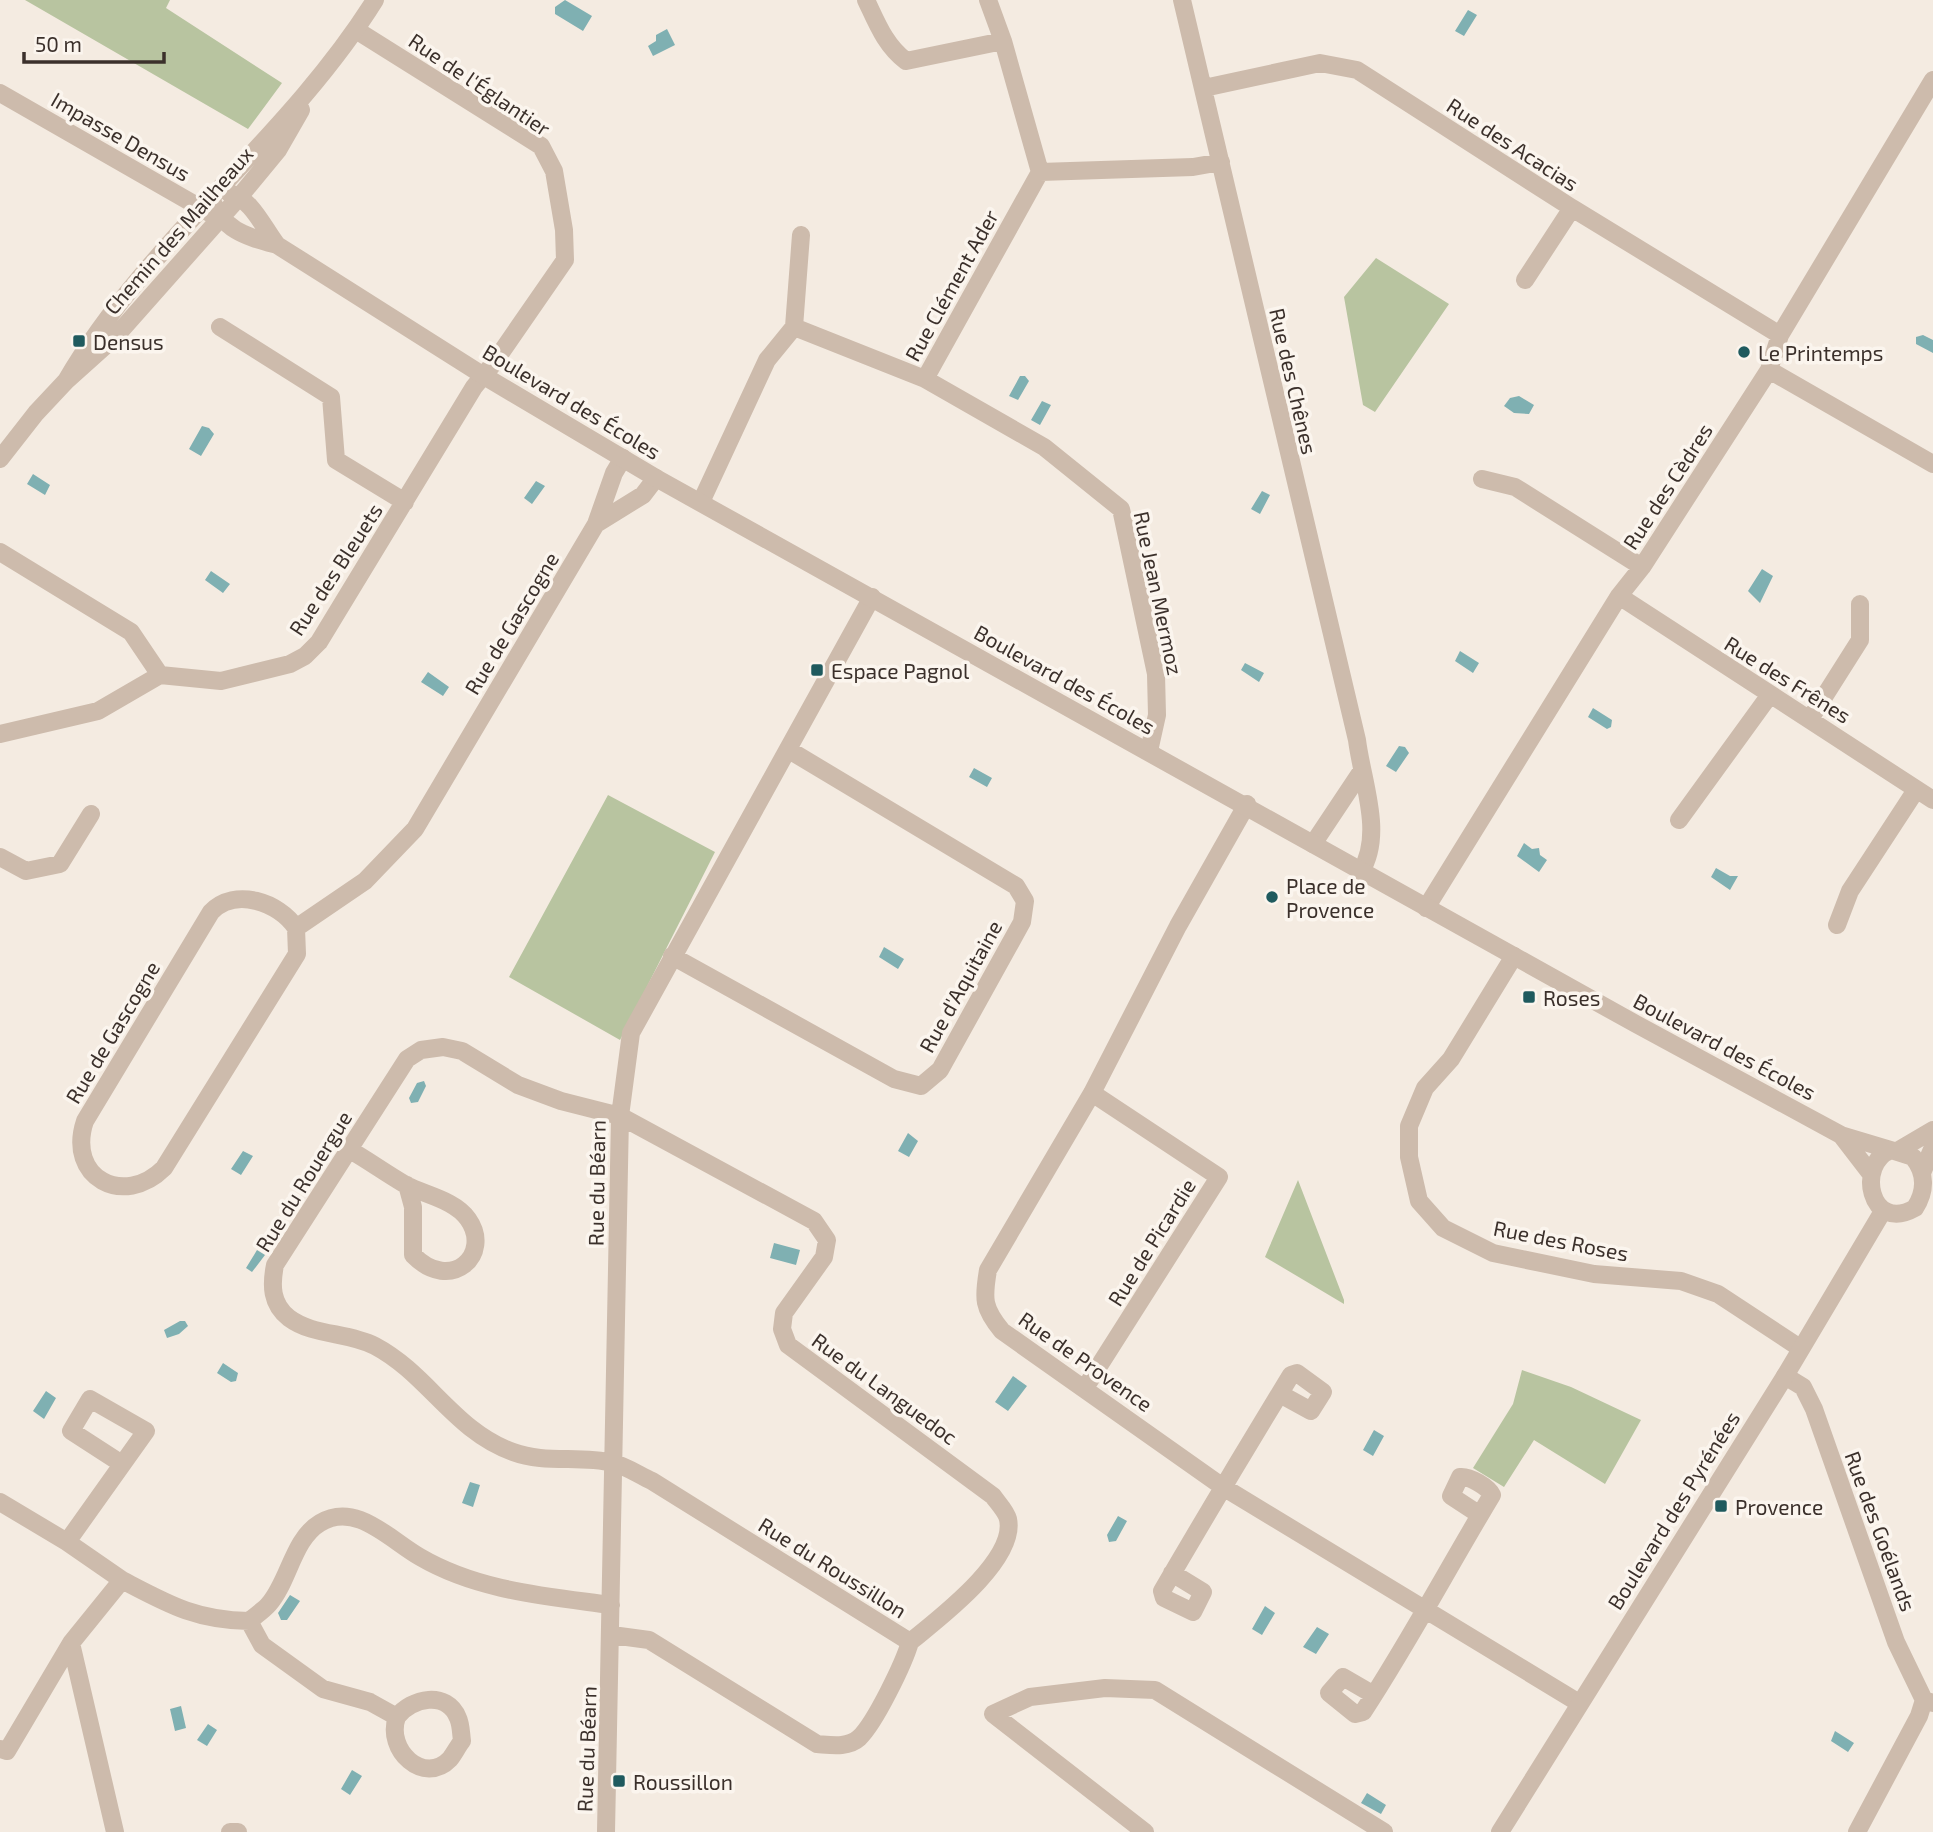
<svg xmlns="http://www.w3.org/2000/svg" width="1933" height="1832" font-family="'Exo 2',sans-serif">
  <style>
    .green { fill: #b8c4a0 }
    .water { fill: #7fb0b2 }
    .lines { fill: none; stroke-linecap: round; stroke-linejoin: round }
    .minor { stroke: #cdbbac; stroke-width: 18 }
    .tertiary { stroke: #cdbbac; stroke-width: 18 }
    .poi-dot { fill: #1f5a5e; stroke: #fbf5ee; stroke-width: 2.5 }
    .labels { text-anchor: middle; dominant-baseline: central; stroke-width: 7; stroke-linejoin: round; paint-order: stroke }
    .street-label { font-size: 21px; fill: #3b302b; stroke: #fbf5ee }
    .poi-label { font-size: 21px; fill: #3b302b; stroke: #fbf5ee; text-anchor: start }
  </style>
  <rect width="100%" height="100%" fill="#f4ebe1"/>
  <path class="green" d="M25,0H170L166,8L282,83L248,129Z
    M1376,258L1449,304L1375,412L1363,405L1344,297Z
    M608,795L715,852L620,1040L509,977Z
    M1298,1180L1344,1300V1304L1265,1257Z
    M1522,1370L1571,1387L1641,1420L1605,1484L1534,1440L1504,1487L1473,1468L1513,1404Z"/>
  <path class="water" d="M565,0L592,16L583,31L555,14V7Z
    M1468,10L1477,15L1464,36L1455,31Z
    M667,29L675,45L653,56L648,46L656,41V35Z
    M1923,335L1933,340V353L1916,344V337Z
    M1020,376H1025L1029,381L1018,400L1009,396Z
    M1519,396L1534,405L1529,414L1514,413L1504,406L1510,398Z
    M1042,401L1051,405L1040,425L1031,420Z
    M202,426L209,428L214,434L201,456L189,449Z
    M33,474L50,485L45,495L27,484Z
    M536,481L545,486L532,504L524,498Z
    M1262,491L1270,495L1260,514L1251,509Z
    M1762,569L1773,576L1760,603L1748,591Z
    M211,571L230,584L223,593L205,580Z
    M1460,651L1479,663L1473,673L1455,661Z
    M1245,663L1264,673L1259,682L1241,670Z
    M428,672L449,687L443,696L421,682Z
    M1593,708L1612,720L1611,727L1607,729L1588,717Z
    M1399,746L1405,747L1409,753L1396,772L1386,766Z
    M974,768L992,778L987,787L969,777Z
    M1524,843L1532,849L1539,848L1540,855L1547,860L1539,872L1517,856Z
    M1716,868L1730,876H1738L1730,890L1711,877Z
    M884,947L904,959L898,969L879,957Z
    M424,1081L426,1086L418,1102L411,1103L409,1098L417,1083Z
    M908,1133L918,1141L909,1157L898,1151Z
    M243,1151L253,1156L241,1175L231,1169Z
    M774,1243L800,1250L796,1265L770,1258Z
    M257,1250L265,1255L252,1272L246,1268Z
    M180,1321H185L188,1326L179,1334L167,1338L164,1330Z
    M223,1363L238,1373L236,1381L231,1382L217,1373Z
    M1013,1376L1027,1386L1008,1411L995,1402Z
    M46,1391L56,1398L44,1419L33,1411Z
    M1374,1430L1384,1436L1373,1456L1363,1450Z
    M470,1482L480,1485L473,1507L462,1503Z
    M1118,1516L1127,1521L1116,1541L1109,1542L1107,1535Z
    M290,1595L300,1601L287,1620H281L278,1613Z
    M1265,1606L1275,1613L1262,1635L1252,1629Z
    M1317,1627L1329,1634L1316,1654L1303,1647Z
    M181,1706L186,1728L175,1731L170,1709Z
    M208,1724L217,1730L207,1746L197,1740Z
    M1835,1731L1854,1743L1848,1752L1831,1741Z
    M352,1770L362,1776L350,1795L341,1789Z
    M1367,1793L1386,1805L1381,1814L1361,1803Z"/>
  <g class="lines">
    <path class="minor" d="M866,0C877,23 885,45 906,61L1003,41
      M988,0L1003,41L1040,172L1193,167L1221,162
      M1182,0L1357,740C1362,781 1384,834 1361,871
      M1204,88L1320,63L1357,70L1572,208L1780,335
      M0,93L213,215
      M1525,280L1572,208
      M220,327L331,397L336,460L405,502
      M794,327L801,235
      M1769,370L1933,464
      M925,379L1040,172
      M1482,479L1515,487L1642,567
      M701,502L767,360L794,327L925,379L1044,447L1121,509L1156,674L1157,715L1149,751
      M596,524L643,495L656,478
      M0,552L131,632L160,675
      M1619,596L1933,800
      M1810,719L1860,640V604
      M0,734L98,711L160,675L221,681L290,664L305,656L319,642L474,387L493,364L565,260L564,230L554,171L541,146L356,30
      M1247,804L1178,926L1092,1093L988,1270C983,1299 983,1308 1002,1331L1223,1487L1579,1703
      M1679,820L1769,696
      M1313,844L1361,772
      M0,857L26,871L60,864L91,814
      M1426,908L1619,596L1642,567L1769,370L1780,335L1933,80
      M1837,925L1850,891L1916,790
      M296,928C279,902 235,887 211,912L85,1121C66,1178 124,1208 164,1168L297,954L296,928L365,881L415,829L596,524L614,473L623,458
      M672,956L894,1079L921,1086L940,1070L1022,922L1025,901L1016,886L789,750
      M1514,956L1451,1059L1425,1088L1409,1126V1157L1419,1201L1443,1228L1493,1253L1594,1274L1681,1281L1718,1294L1800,1348
      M443,1047L462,1051L518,1085L561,1101L620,1116L814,1221L827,1240L824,1257L784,1313L782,1329L788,1345L993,1496C997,1502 1006,1511 1008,1519C1017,1560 938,1619 910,1642L652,1481C639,1475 626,1466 613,1463C580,1455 545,1464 513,1452C454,1431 428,1374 375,1346C348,1332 313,1336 289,1318C271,1304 271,1285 275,1265L407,1059L421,1050Z
      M350,1150C369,1161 387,1174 406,1185C425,1195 455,1200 468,1219C493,1254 451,1294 413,1255V1207L407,1185
      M1785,1376L1803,1387L1814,1409L1896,1642L1924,1700L1933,1703
      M1085,1388L1219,1177L1092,1093
      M0,1502L67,1542L122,1580L71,1643L115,1832
      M67,1542L146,1431L90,1399L71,1431L122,1464
      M1172,1573L1203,1592L1193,1612L1164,1598L1162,1591C1204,1519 1247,1447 1291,1375L1297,1373L1323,1392L1311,1411L1280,1394
      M122,1580C168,1604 195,1620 249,1621C255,1616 264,1610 269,1604C289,1581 293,1539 320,1523C356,1501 390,1540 420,1557C478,1591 546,1596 611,1605
      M249,1621L262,1645L323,1689L370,1702L397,1717C385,1750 424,1786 450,1759C454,1754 458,1746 462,1741C461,1734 461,1724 458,1718C447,1690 411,1698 397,1717
      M612,1635L649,1640L817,1744C831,1745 848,1748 859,1738C875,1723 904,1663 910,1642
      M1374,1695L1343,1677L1329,1693L1355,1714L1363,1712C1409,1642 1448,1568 1492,1495C1488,1487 1470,1476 1460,1477L1451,1496L1480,1515
      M0,1749L7,1751L71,1643
      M230,1832H238
      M606,1832L620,1116L631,1033L872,597
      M1145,1832L993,1714L1030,1697L1105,1688L1155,1690L1384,1832
      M1857,1832L1919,1716L1924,1700"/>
    <path class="tertiary" d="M229,193C252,199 263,227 277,245
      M211,199C224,231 245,236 277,245L484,376L656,478L1636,1024L1841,1135L1891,1150
      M66,381C149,239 288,139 375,0
      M0,459L36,413L66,381L115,337L240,196L278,150L301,110
      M1841,1135L1871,1174
      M1891,1150L1913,1157C1926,1173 1926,1191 1915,1208C1869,1234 1856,1163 1891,1150Z
      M1899,1150L1933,1130
      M1922,1173L1933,1147
      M1500,1832L1785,1376L1883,1211"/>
  </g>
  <g class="poi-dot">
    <rect x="72" y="334" width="14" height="14" rx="3.5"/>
    <circle cx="1744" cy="352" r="7"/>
    <rect x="810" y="663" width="14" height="14" rx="3.5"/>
    <circle cx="1272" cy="897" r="7"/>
    <rect x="1522" y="990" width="14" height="14" rx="3.5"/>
    <rect x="1714" y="1499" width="14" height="14" rx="3.5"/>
    <rect x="612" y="1774" width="14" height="14" rx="3.5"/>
  </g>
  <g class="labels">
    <g class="street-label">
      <text transform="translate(480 84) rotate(34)">Rue de l'Églantier</text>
      <text transform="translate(121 136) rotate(30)">Impasse Densus</text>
      <text transform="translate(1513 144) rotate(33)">Rue des Acacias</text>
      <text transform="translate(178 230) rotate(-49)">Chemin des Mailheaux</text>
      <text transform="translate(951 285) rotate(-61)">Rue Clément Ader</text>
      <text transform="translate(1294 381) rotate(77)">Rue des Chênes</text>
      <text transform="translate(572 401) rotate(31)">Boulevard des Écoles</text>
      <text transform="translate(1667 486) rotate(-57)">Rue des Cèdres</text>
      <text transform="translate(335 569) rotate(-57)">Rue des Bleuets</text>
      <text transform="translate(1159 593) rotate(78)">Rue Jean Mermoz</text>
      <text transform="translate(511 623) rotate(-59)">Rue de Gascogne</text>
      <text transform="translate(1065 679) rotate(29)">Boulevard des Écoles</text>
      <text transform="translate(1788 679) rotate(32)">Rue des Frênes</text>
      <text transform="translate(960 986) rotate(-61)">Rue d'Aquitaine</text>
      <text transform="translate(112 1032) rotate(-59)">Rue de Gascogne</text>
      <text transform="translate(1725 1046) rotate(28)">Boulevard des Écoles</text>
      <text transform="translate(303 1181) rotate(-58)">Rue du Rouergue</text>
      <text transform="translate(596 1183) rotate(-89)">Rue du Béarn</text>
      <text transform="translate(1561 1240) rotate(11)">Rue des Roses</text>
      <text transform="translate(1151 1242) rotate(-58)">Rue de Picardie</text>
      <text transform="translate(1086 1361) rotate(35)">Rue de Provence</text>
      <text transform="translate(885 1388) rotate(36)">Rue du Languedoc</text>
      <text transform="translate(1673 1510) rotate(-58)">Boulevard des Pyrénées</text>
      <text transform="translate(1881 1531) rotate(70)">Rue des Goélands</text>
      <text transform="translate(833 1567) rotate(32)">Rue du Roussillon</text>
      <text transform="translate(586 1749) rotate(-88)">Rue du Béarn</text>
    </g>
    <g class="poi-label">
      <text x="93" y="341">Densus</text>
      <text x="1758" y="352">Le Printemps</text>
      <text x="831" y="670">Espace Pagnol</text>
      <text x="1286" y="885">Place de<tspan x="1286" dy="24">Provence</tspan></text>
      <text x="1543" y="997">Roses</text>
      <text x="1735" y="1506">Provence</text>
      <text x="633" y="1781">Roussillon</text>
    </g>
  </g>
  <path d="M24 52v10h140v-10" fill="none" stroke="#3b302b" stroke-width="3.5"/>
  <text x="35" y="52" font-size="21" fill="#3b302b" stroke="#fbf5ee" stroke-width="5" paint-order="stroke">50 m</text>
</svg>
